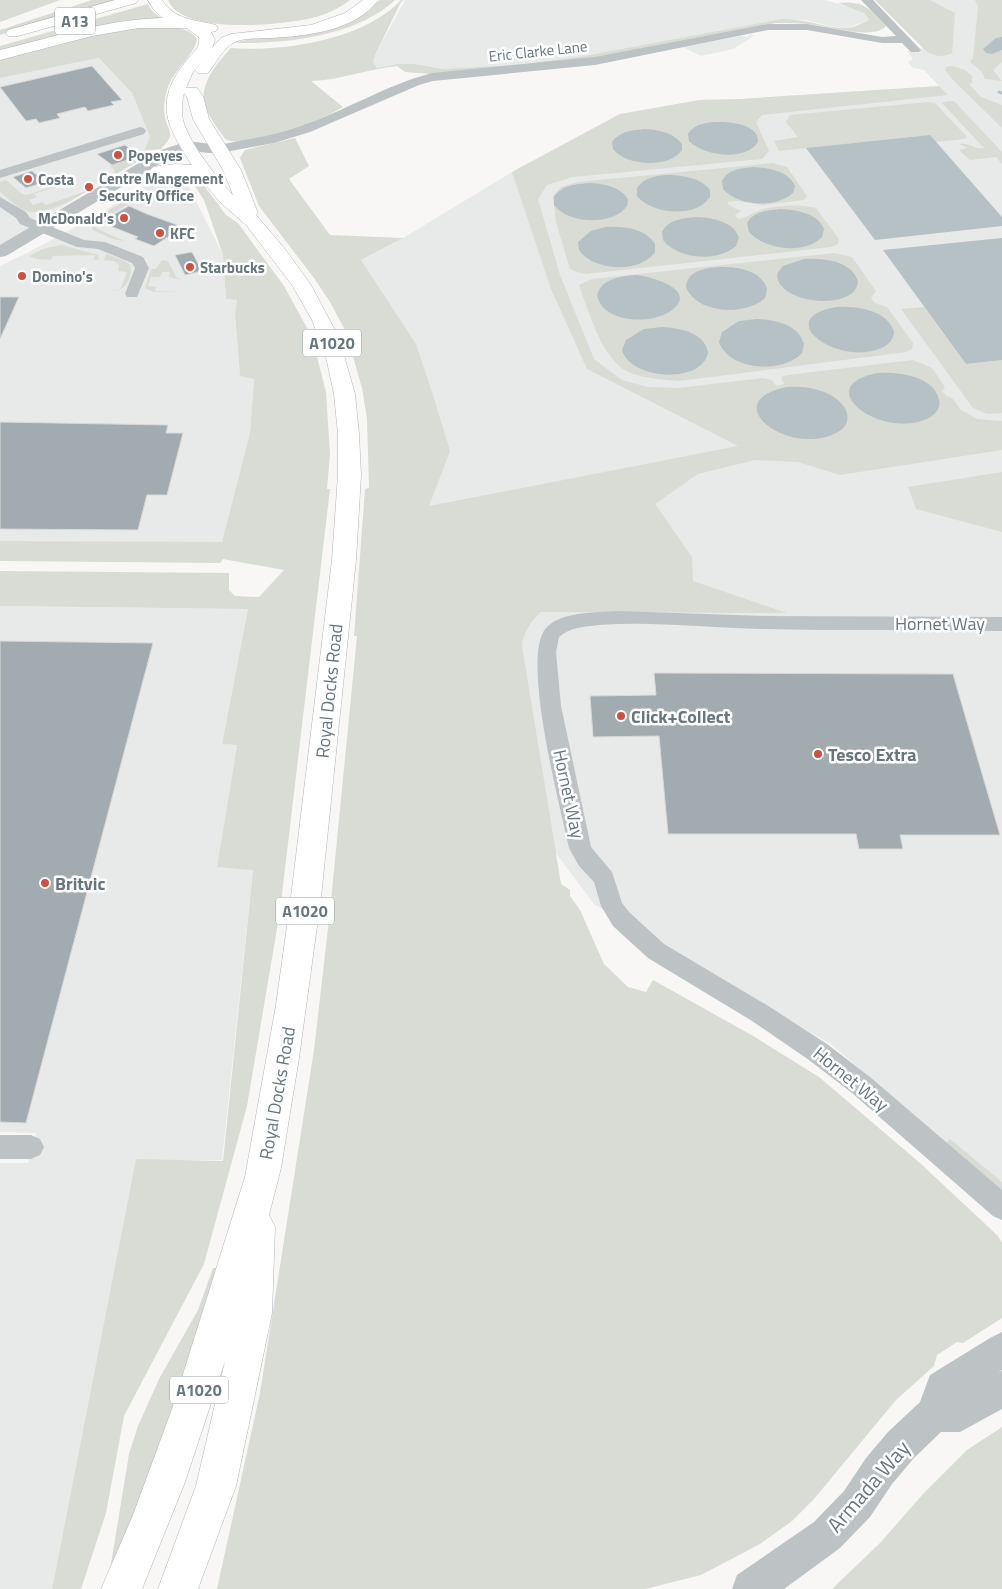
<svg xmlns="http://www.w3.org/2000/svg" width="1002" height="1589" font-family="'Titillium Web',sans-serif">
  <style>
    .built { fill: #e8e9e9 }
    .green { fill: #d8dcd5 }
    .water { fill: #b5c1c4 }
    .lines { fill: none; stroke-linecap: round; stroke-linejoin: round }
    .stream { stroke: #b5c1c4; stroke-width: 3 }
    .river { fill: #b5c1c4; fill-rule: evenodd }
    .building { fill: #a2acb0; stroke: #d9d9d8 }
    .trunk-casing { stroke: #b1b5b8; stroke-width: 1 }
    .minor { fill: #bdc2c4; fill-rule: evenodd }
    .tertiary { fill: #bdc2c4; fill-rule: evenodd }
    .trunk { fill: #fff; fill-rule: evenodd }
    .poi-dot { fill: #ce503f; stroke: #fff; stroke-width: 2 }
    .labels { text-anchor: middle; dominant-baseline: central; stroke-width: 5; stroke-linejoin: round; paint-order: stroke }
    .far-street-label { font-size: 15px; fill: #66767d; stroke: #fff }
    .far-poi-label { font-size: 15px; font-weight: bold; fill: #66767d; stroke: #fff; text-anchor: start }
    .shield { fill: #fff; stroke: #949fa4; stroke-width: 1 }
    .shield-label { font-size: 16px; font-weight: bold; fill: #66767d }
    .street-label { font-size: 18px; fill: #66767d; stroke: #fff }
    .poi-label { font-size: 18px; font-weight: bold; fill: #66767d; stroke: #fff; text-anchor: start }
    .near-street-label { font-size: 21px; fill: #66767d; stroke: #fff }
  </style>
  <rect width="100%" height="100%" fill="#f8f7f5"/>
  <path class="built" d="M405,0H825L862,11L869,20L847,28L830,26L806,20L781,19L584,56L515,65L442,69L416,64H397L377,68L373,62L375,55Z
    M875,0H984L1002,56V1192L832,1045L594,904L555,852L522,645L523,635L529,625L541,612H751L376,604L361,260L403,238L512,172L620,114L700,100L741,99L939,86L924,70L913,68L908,62L913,59L907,51L924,48Z
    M750,34L754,36L733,49L701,56L683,47L740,36L747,37Z
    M99,58L132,93L150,137L144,151L146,153L0,247V78Z
    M170,171L179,172L180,178L189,187L223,255L226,299L237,300L235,314L240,376L254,378L250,433L222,543L0,541V266L27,253L94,217Z
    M0,606L248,609L222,744L237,745L217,867L253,869L222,1160H136L52,1589H0V1163H28L36,1133L0,1132Z"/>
  <path class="green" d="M0,0H60L0,22Z
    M92,0H122L0,35V30Z
    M168,0H350C340,8 329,13 316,17C285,25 182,36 168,0Z
    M380,0H395C357,36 285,44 235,43L253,38L286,36L365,12Z
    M401,0H403L400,4L375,55L373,62L377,68L397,64H416L442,69L515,65L584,56L781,19C804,18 824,28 847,28C854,28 862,23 869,20L864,13L838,3C864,0 870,9 886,26C875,40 831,27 815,25C802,23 789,23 776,23L591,60L430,74L405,72L397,66C368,69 341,80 311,81L343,107C313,124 289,133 256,139C245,141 235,144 225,139C219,130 211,120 206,109C197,87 216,64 231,48C283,52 364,40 401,0Z
    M875,0H930L955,13L952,53C944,58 934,56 927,52Z
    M975,0H1002V62L993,70L1002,81L985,79L982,72L970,62L973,58L978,7Z
    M148,4L152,11L161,18L0,52V46Z
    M145,26C161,27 187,24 197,39C195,55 172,71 167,90C164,100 163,111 166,121C167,126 171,130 170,136C169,141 164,145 161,149L144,151L150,137L132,93L99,58L0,78V58L113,31Z
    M952,66L965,70L972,76V83L969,84L981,97L1002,105V128L954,81L945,70L946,67Z
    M939,86L948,95L762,115L756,122L769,151L762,159L573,177L547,185L538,199L560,275L594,359L622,380L648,387L678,388L763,378L772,380L776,386L784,384L781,377L788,375L913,360L932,368L945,387L942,391L947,396L952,398L961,410L977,419L1002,421V450L840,475L798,462L755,460L698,474L655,504L692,557L693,581L787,613L541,612C531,622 524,630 522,645L561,884L570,890V896L580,910L604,964L628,987L646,992L653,980L755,1037L819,1077L920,1163L998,1236L1002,1243V1318L963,1343L957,1342L937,1355L934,1366L896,1400L814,1499L792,1521L760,1544L701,1575L645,1589H217L260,1393L314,1050L330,911L357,636H354L365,489L369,488L367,419L362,388L346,332L330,302L314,278L259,206L240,158L245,150L295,138L309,166L289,179L330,235L403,238L361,260L416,344L433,395L450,451L429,506L738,446L587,369L551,289L512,172L620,114L700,100L741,99Z
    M947,101H954L1002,152V164L996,157L970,160L959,150L968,148L959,144C971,142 975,150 984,148L942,103Z
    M928,102L935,103L967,137L964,139L936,142L930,135L779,151L774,141L798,137L786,122L790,115Z
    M142,152L146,155L143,158L115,175L114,169L110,166L140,156Z
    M773,163L787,167L807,196L804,200L764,205L736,201L727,202L729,205L741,211L735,215L738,219C748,218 754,211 764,209C780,205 800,204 816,208L839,239L838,244L832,247L586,274L577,272L570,269L556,222L553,196L561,187L578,182Z
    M185,171L196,175L226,215L238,223L284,286L312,337L326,392L330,454L327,489H330L280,911L247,1106L204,1264L124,1416L106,1513L81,1589H52L136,1159L223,1161L253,870L217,867L237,745L222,744L248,609L0,606V571L229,573V590L235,596L259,597L284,570L223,559L220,563L0,561V541L222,542L250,433L254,379L240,376L235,314L237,300L226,299L223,255L204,200Z
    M6,180L22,194L26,195L70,182L72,184L67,188L63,185L34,194L37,197L29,200L33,205L42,202L46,205L89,190C73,200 40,219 22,209C14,205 7,197 0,192V182Z
    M143,189L135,200L94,224L97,229L125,241L112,239L93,230L91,224L95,219Z
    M61,245L99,255L98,260H93L95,255L53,256L51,260L37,259L29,256L43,249Z
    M834,253L852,257L876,291L871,298L875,303L887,307L913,343L912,349L906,352L679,381C664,380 636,378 623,369C601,354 588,310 579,285L592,279Z
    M106,254L125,261L130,265C133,277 124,294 111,290H120L127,272L118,271L119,265L114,261L104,260Z
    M162,260L168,261L176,277L182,280L169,277L170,272H162L160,277H151L148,286L156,287L155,291L178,292H153L145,288L151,269H156Z
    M924,307L966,364L1002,360V413L987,414L973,408L901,309Z
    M1002,472V532L916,509L908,487Z
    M950,1139L1002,1182V1197L944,1146Z
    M213,1268H219C192,1381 152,1483 106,1589H105L108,1582L129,1454L138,1426L159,1379L198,1310Z
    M1002,1427V1589H832L881,1542L923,1494L967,1450Z"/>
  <path class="water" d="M720,122C733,122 759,125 758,142C745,162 704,156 689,141L688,134C695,123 708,122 720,122Z
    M645,129C658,130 673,132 682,144V150C669,169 626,166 613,149L612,142C620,131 633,130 645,129Z
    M930,135L1002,217V226L875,240L806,148Z
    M754,167C769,168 789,171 795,186L793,193C775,209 738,206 723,189L722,181C728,169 742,168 754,167Z
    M671,175C685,176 701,178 710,190V197C696,219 652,214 637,196V188C644,177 658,175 671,175Z
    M590,183C603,184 620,186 628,199L627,206C613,226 568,224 554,205V197C562,185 576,184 590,183Z
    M781,209C796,210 818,213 824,229L822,237C805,255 765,250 749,232L747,223C754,211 768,210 781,209Z
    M697,217C712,218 734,221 739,238L736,246C718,262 679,260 663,240L662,232C669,219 684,218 697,217Z
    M606,227C623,226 645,228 655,244V252C640,274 593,271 579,250L578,242L591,231Z
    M1002,238V360L966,364L883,250Z
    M804,259C822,258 851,260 858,281C857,312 777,305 777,274L783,266Z
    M723,267C739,267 762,271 767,289L765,298C746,316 696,314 686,287C687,270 708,267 723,267Z
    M636,275C649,276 699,289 672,310C653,325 604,324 597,296C600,279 621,276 636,275Z
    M836,307C856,306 885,309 894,331C894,339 889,345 881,348C839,367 770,319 836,307Z
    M757,319C775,320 798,324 804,344L802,353C783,374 729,371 719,342L722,332L739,321Z
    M662,327C679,328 704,332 708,352C703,385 630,380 622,350L626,340L644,329Z
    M877,373C897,372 929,375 938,396C940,401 940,406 937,411C933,417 925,420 918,422C873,433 813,386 877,373Z
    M787,387C800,386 812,387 824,392C848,401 860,426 829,436C782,452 718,401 787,387Z"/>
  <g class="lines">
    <path class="stream" d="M999,92L1002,93"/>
    <path class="river" d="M1002,37V50L992,54L986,53L983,49L996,38Z"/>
  </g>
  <path class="building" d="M92,66L122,100L111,102L114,105L88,111L85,107L57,114L60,118L39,123L36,119L26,121L0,87Z
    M125,145L140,156L112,165L97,154Z
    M32,171L45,182L26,188L13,177Z
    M129,206L147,214L183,227L154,246L135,239L138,237L100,222Z
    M192,252L202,271L185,275L175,255Z
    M0,297H19L0,339Z
    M0,422L168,425L166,433H183L167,495H147L138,530L0,529Z
    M0,641L153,643L26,1123L0,1122Z
    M654,673L953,674L1000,835H900L903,849H859L856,834H668L659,736L593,737L590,696L656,695Z"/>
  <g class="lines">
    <defs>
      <path id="trunk" d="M115,0H138L136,3L18,36H8L6,33L8,30Z
        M148,0H162C174,20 196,20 216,25L218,28L216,31L211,32L215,40L212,48L221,38L231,34L311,25L345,13L363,0H378C356,31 306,36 271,38C260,39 244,37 233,43C223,49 215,64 208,73H198L195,70L202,61L193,72L186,88H197L203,96L209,119L241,170L258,213L256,215L285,249L311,285L339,338L355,394L359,434L361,475L356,560L321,897L299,1058L281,1168L269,1215L275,1227L272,1313L236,1486L198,1589H158L196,1486L225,1361L185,1482L142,1589H101L133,1515L172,1409L245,1177L276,1005L291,897L332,560L338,475V434L334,394L326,357L312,320L292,285L247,226L219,201L206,185L186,174L159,176L153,175L150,171L153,167L175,164L192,165C166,125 153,102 187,60C193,52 201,48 199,37L186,28H139L92,36L0,60V50C54,37 108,19 163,18L154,10ZM184,93L187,97L193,119L223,170L233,195C218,180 188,141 183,120C181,111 182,102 184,93Z"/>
    </defs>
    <use href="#trunk" class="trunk-casing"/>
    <path class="minor" d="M861,0H873L919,48L921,50L919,52H911L902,43H882L807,30H768L595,65L433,81L419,85L310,132L274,143L220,153L214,149L215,146C244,139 273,137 301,126C345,111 386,85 432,73L595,57L768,24H807L882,37L896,36Z
      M140,127L144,128L146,131L144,134L0,178V170Z
      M0,197L26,212L30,218L84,240L105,242L143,257L149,268L137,297H127L125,294L135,268L132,263L98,249L77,247L20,224L16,218L0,207Z
      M617,611L764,616L1002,617V631C922,630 842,631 762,629C708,628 653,621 599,625C585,627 570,627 559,637L556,652L561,706L591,847L612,872L622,903L629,912L664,944L770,1007L827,1044L870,1077L1002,1190V1220L993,1216L852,1093L809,1060L752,1021L648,958L613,926L601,906L594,882L579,866L569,848C561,809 519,653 547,627C563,611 596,613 617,611Z
      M0,1135H31L40,1139L44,1147L40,1155L31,1159H0Z"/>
    <path class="tertiary" d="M188,141L226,146L228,149L226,152L220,154L189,151L173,156L6,256L0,257V245L161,150Z
      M1002,1332V1370L999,1372L1002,1371V1409L960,1432H941L914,1458L892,1484L870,1517L840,1548L784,1589H732L737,1575L814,1522L844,1491L866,1458L888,1432L920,1402L930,1375L990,1338Z"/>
    <use href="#trunk" class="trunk"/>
  </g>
  <g class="poi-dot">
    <circle cx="118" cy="155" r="5"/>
    <circle cx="28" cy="179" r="5"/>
    <circle cx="89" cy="187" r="5"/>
    <circle cx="124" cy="218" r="5"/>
    <circle cx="160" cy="233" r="5"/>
    <circle cx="190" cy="267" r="5"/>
    <circle cx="22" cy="276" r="5"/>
    <circle cx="621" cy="716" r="5"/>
    <circle cx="818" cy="754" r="5"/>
    <circle cx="45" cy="883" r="5"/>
  </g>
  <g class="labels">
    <g class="far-street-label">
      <text transform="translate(538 51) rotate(-6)">Eric Clarke Lane</text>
    </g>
    <g class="far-poi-label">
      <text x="128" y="155">Popeyes</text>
      <text x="99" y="178">Centre Mangement<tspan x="99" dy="17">Security Office</tspan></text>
      <text x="38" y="179">Costa</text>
      <text x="114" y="218" text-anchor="end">McDonald's</text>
      <text x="170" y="233">KFC</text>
      <text x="200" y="267">Starbucks</text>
      <text x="32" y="276">Domino's</text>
    </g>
    <g class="shield">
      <rect x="55" y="7.5" width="40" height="27" rx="4"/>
      <rect x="303" y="329.5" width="58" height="27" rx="4"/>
      <rect x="276" y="897.5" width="58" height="27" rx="4"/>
      <rect x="170" y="1376.5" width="58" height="27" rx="4"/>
    </g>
    <g class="shield-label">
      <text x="75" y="21">A13</text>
      <text x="332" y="343">A1020</text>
      <text x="305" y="911">A1020</text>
      <text x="199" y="1390">A1020</text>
    </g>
    <g class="street-label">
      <text x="940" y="623">Hornet Way</text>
      <text transform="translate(329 691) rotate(-84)">Royal Docks Road</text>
      <text transform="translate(569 794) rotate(78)">Hornet Way</text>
      <text transform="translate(851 1079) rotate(39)">Hornet Way</text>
      <text transform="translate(277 1093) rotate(-80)">Royal Docks Road</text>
    </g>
    <g class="poi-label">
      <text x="631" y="716">Click+Collect</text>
      <text x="828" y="754">Tesco Extra</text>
      <text x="55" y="883">Britvic</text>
    </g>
    <g class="near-street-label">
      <text transform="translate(868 1486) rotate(-49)">Armada Way</text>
    </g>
  </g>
</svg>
